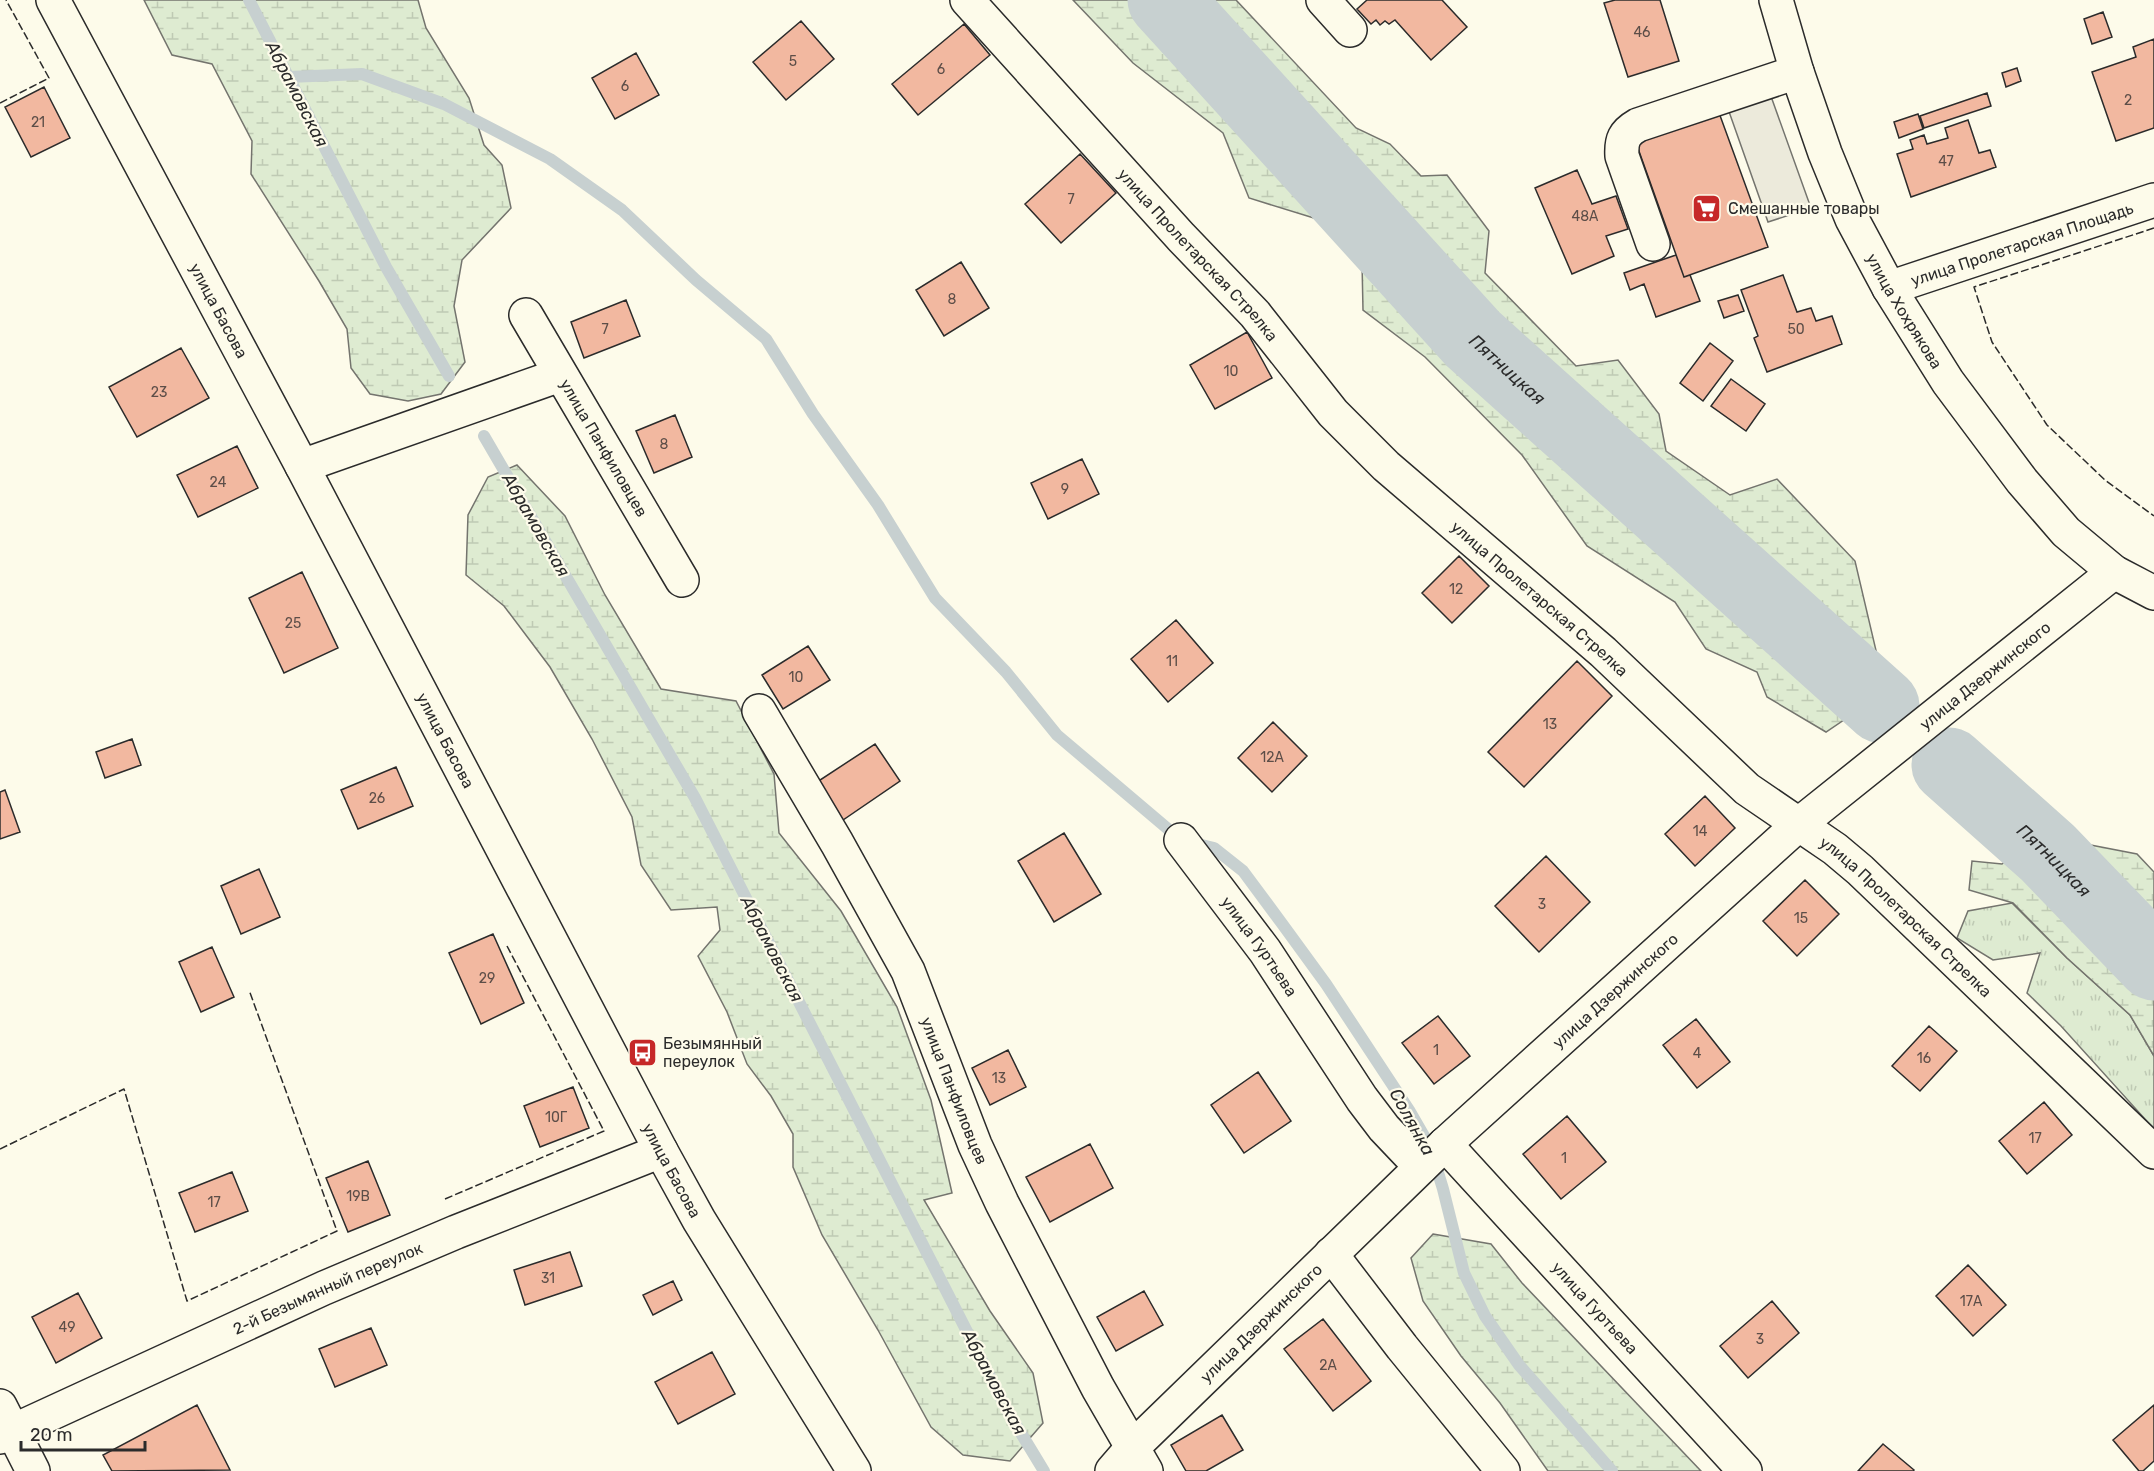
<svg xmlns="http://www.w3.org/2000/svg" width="2154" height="1471" font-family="Rubik,sans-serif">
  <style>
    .grass { fill: url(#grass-tufts); stroke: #74746e; stroke-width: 1.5 }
    .wetland { fill: url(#wetland-marsh); stroke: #74746e; stroke-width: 1.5 }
    .parking { fill: #eceadb; stroke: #74746e; stroke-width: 1.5 }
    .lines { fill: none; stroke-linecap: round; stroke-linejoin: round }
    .stream { stroke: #c7d0d0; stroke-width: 12 }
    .river { stroke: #c7d0d0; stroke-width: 75 }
    .building { fill: #f2b8a0; stroke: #2b2b2b; stroke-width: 1.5 }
    .minor-casing { stroke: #2b2b2b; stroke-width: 36 }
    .major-casing { stroke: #2b2b2b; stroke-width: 36 }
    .minor { stroke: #fdfbea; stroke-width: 33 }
    .major { stroke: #fdfbea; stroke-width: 33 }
    .fence { stroke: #2b2b2b; stroke-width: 1.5; stroke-dasharray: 8 3; stroke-linecap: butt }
    .labels { text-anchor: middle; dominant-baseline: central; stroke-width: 4.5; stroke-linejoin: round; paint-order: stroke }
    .number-label { font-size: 14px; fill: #5d4e48 }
    .poi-label { font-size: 16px; fill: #2b2b2b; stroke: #fdfbea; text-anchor: start }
    .street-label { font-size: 16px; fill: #2b2b2b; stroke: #fdfbea }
    .water-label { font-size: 18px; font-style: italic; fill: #2b2b2b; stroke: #fdfbea }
  </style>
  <defs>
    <pattern id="grass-tufts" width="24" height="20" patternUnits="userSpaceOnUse" patternTransform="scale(1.5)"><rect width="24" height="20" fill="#deebd1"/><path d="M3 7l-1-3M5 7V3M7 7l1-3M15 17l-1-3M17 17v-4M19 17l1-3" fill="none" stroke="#bfcab4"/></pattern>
    <pattern id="wetland-marsh" width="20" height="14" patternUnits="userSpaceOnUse" patternTransform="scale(1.5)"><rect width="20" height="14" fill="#deebd1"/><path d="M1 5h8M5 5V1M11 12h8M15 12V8" fill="none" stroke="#bfcab4"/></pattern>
  </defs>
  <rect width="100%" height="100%" fill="#fdfbea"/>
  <path class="grass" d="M2012,903L2067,958L2130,1015L2154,1056V1129L2061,1026L2027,993L2040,953L1993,960L1957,938L1968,911Z"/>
  <path class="wetland" d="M144,0H418L426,28L469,98L484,145L502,165L511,208L462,260L454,306L465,362L441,394L408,401L370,394L351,368L347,329L319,281L251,174L252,141L212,64L172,55Z
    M1073,0H1236L1356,128L1390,144L1421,176L1447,175L1489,231L1485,273L1576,366L1618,360L1659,414L1666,451L1730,495L1777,479L1855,561L1882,676L1863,707L1826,732L1767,697L1757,672L1706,649L1675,602L1587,546L1522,455L1425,357L1363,310L1362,262L1330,223L1249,198L1223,133L1133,63Z
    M517,465L565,516L605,595L661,689L736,701L774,774L779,833L841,911L897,1007L931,1100L952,1193L924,1200L990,1311L1033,1373L1043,1423L1010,1461L963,1455L931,1427L878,1330L822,1235L793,1167V1134L771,1096L747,1064L727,1012L698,956L720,930L717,907L671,910L641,865L632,817L592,739L550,667L504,606L466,575L468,515L488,477Z
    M2044,836L2137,854L2154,872V1056L2130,1015L2067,958L2013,903L1969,890L1972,861L2002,864L2028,842Z
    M1433,1234L1491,1244L1522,1283L1701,1471H1548L1500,1403L1461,1356L1423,1301L1411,1258Z"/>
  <path class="parking" d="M1763,74L1811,208L1768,222L1721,89Z"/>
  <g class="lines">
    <path class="stream" d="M249,0L386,267L449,376
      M288,77L362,74L444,104L550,159L622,210L696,280L766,339L813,414L878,505L935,598L1006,672L1057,735L1181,840L1214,848L1243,871L1283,925L1326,984L1409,1110L1424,1136L1433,1156L1443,1189L1464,1273L1485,1316L1519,1365L1612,1471
      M484,436L695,798L1007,1410L1044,1471"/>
    <g class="river">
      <path id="s1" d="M1165,0L1473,339L1882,706"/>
      <path id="s2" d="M1949,765L2048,853L2154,963"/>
    </g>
  </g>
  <path class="building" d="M1367,0H1442L1467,27L1431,60L1395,20L1389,24L1385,21L1380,25L1376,20L1371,24L1357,9Z
    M1615,0H1660L1679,61L1628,77L1604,3Z
    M2103,12L2112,37L2092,44L2084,19Z
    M801,21L834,59L786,100L753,62Z
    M964,24L990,55L918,115L892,84Z
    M2154,39V128L2116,141L2092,72L2136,57L2133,47Z
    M636,53L659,95L615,119L592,78Z
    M2017,68L2021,81L2006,87L2002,73Z
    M44,87L70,138L31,157L5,107Z
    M1987,93L1991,106L1924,128L1920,116Z
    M1718,110L1768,247L1684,277L1635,140Z
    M1918,114L1923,129L1899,138L1894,122Z
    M1968,120L1979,153L1990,150L1996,167L1911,197L1897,154L1913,149L1910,140L1924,135L1927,144L1948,138L1945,128Z
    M1080,154L1116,193L1061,243L1025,204Z
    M1577,170L1592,204L1616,196L1628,229L1606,236L1614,256L1572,274L1535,188Z
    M1676,255L1684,277L1690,275L1700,301L1656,317L1644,284L1630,290L1624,273Z
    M961,262L989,308L944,336L916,290Z
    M1783,275L1797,312L1811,308L1816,321L1832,316L1842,344L1767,372L1754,338L1758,336L1741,290Z
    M1738,295L1744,311L1724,318L1718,301Z
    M626,300L640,336L584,358L571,322Z
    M1247,332L1272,378L1215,409L1190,365Z
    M1710,343L1733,361L1703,401L1680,383Z
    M181,348L209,398L137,437L109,387Z
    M1731,379L1765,404L1746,431L1711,406Z
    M675,415L692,457L654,473L636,431Z
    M237,446L258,488L198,517L177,475Z
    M1082,459L1099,494L1048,519L1031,483Z
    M1459,556L1489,586L1452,623L1422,593Z
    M302,572L338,648L284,673L249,598Z
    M1176,620L1213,663L1168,702L1131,659Z
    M808,646L830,680L783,709L762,675Z
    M1577,661L1612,696L1524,787L1488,752Z
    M1273,722L1307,756L1272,792L1238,758Z
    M132,739L141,765L105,778L96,752Z
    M875,744L900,781L843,820L817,782Z
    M396,767L413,806L358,829L341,790Z
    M5,790L20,832L0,839V792Z
    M1705,796L1735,828L1695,866L1665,834Z
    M1064,833L1101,894L1054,922L1018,861Z
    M1546,856L1590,902L1539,952L1495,906Z
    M259,869L280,917L241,934L221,886Z
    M1805,880L1839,914L1797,956L1763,921Z
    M493,934L524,1003L481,1024L449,953Z
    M212,947L234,997L201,1012L179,962Z
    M1438,1016L1470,1056L1434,1084L1402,1043Z
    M1696,1019L1730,1062L1697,1088L1663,1045Z
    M1929,1026L1957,1051L1920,1091L1892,1066Z
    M1008,1050L1026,1087L990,1105L972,1068Z
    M1258,1072L1291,1121L1244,1153L1211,1105Z
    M573,1087L589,1128L540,1147L524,1106Z
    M2044,1102L2072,1135L2027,1174L1999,1141Z
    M1567,1116L1606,1162L1561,1199L1523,1154Z
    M1090,1144L1113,1188L1050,1222L1026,1177Z
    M368,1161L390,1215L348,1232L326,1178Z
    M232,1172L248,1211L195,1232L179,1193Z
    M570,1252L582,1286L525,1305L514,1270Z
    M1968,1265L2006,1305L1973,1336L1936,1296Z
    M673,1281L682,1300L653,1315L643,1295Z
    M1144,1291L1163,1325L1116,1351L1097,1317Z
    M78,1293L102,1338L56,1363L32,1317Z
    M1772,1301L1799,1333L1748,1378L1720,1346Z
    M1323,1319L1371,1381L1333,1411L1284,1349Z
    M371,1328L387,1365L335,1387L319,1349Z
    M712,1352L735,1394L678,1424L655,1382Z
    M197,1405L230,1470L112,1471L103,1455Z
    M2154,1405V1461L2143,1471H2139L2113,1440Z
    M1222,1415L1243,1450L1206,1471H1186L1171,1445Z
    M1883,1444L1914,1470L1913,1471H1858Z"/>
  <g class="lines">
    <defs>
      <g id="minor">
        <path id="s3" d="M53,0L302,466L661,1151L699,1220L854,1471"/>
        <path id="s4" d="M967,0L1181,237L1255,314L1333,413L1386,466L1603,652L1747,789L1835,849L1860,870L2154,1152"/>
        <path d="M1323,0L1350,30"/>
        <path d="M1653,244L1622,156C1621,140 1624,133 1638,125L1797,72"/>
        <path id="s5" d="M1889,288L2154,200"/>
        <path id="s6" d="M526,315L682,580"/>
        <path d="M302,466L560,375"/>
        <path id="s7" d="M759,711L837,843L908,971L975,1145L1002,1203L1098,1388L1146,1471"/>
        <path id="s8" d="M1181,840L1265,951L1362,1099L1384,1128L1421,1167"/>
        <path id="s9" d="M1445,1144L1745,1471"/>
        <path d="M1331,1254L1402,1347L1503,1471"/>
        <path d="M0,1406L33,1471"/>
        <path id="s10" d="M0,1437L324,1288L456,1232L661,1151"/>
        <path id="s11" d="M1112,1471L1131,1449L1445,1144L1798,825L2114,572"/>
      </g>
      <g id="major">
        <path id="s12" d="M1776,0L1797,72L1825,153L1852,219L1889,288L1948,382L2022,481L2066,532L2114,572L2154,593"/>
      </g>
    </defs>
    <use href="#minor" class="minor-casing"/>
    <use href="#major" class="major-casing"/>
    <use href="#minor" class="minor"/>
    <use href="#major" class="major"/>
    <path class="fence" d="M0,103L49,78L6,0
      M2154,228L1974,287L1992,342L2047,425L2105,480L2154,516
      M0,1149L124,1089L187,1301L337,1231L249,990
      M445,1199L604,1131L507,946"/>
  </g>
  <defs>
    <symbol id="supermarket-square" viewBox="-11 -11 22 22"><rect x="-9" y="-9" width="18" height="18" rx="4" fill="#c62828" stroke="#fdfbea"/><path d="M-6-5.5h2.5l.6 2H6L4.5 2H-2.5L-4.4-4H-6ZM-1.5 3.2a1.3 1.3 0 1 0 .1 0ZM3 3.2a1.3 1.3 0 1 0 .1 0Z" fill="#fff"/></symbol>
    <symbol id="bus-square" viewBox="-11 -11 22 22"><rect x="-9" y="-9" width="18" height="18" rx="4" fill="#c62828" stroke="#fdfbea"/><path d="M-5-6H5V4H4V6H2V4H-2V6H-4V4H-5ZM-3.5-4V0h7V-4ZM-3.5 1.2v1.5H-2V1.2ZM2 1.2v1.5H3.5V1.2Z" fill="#fff"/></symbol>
  </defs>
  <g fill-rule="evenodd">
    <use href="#supermarket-square" x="1690" y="192" width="33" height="33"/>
    <use href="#bus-square" x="626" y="1036" width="33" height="33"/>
  </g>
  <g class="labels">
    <g class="number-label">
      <text x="1642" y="32">46</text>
      <text x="793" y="61">5</text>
      <text x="941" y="69">6</text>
      <text x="625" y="86">6</text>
      <text x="2128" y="100">2</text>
      <text x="38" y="122">21</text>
      <text x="1946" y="161">47</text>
      <text x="1071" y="199">7</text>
      <text x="1585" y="216">48А</text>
      <text x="952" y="299">8</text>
      <text x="605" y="329">7</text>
      <text x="1796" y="329">50</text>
      <text x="1231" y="371">10</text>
      <text x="159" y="392">23</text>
      <text x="664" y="444">8</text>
      <text x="218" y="482">24</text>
      <text x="1065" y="489">9</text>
      <text x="1456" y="589">12</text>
      <text x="293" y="623">25</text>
      <text x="1172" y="661">11</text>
      <text x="796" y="677">10</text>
      <text x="1550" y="724">13</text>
      <text x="1272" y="757">12А</text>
      <text x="377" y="798">26</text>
      <text x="1700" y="831">14</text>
      <text x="1542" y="904">3</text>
      <text x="1801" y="918">15</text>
      <text x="487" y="978">29</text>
      <text x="1436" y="1050">1</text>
      <text x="1697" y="1053">4</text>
      <text x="1924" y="1058">16</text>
      <text x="999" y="1078">13</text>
      <text x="556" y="1117">10Г</text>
      <text x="2035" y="1138">17</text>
      <text x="1564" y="1158">1</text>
      <text x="358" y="1196">19В</text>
      <text x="214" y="1202">17</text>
      <text x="548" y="1278">31</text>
      <text x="1971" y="1301">17А</text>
      <text x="67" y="1327">49</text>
      <text x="1760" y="1339">3</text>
      <text x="1328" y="1365">2А</text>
    </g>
    <g class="poi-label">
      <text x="1728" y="208">Смешанные товары</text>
      <text x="663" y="1043">Безымянный<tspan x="663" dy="18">переулок</tspan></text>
    </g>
    <g class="street-label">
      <text stroke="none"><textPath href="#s5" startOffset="140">улица Пролетарская Площадь</textPath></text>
      <text stroke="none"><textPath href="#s4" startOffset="344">улица Пролетарская Стрелка</textPath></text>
      <text stroke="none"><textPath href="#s3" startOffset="352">улица Басова</textPath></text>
      <text stroke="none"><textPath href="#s12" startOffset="338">улица Хохрякова</textPath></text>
      <text stroke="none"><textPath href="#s6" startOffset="154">улица Панфиловцев</textPath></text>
      <text stroke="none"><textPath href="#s4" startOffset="830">улица Пролетарская Стрелка</textPath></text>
      <text stroke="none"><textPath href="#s11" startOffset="1182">улица Дзержинского</textPath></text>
      <text stroke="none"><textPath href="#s3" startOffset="838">улица Басова</textPath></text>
      <text stroke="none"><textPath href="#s4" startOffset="1316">улица Пролетарская Стрелка</textPath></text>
      <text stroke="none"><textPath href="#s8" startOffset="132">улица Гуртьева</textPath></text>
      <text stroke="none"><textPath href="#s11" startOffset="696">улица Дзержинского</textPath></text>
      <text stroke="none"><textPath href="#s7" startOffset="428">улица Панфиловцев</textPath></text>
      <text stroke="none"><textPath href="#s3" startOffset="1324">улица Басова</textPath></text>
      <text stroke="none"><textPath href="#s10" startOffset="360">2-й Безымянный переулок</textPath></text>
      <text stroke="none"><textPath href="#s9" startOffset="222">улица Гуртьева</textPath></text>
      <text stroke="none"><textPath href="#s11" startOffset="210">улица Дзержинского</textPath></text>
    </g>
    <g class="water-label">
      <text transform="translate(297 94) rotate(63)">Абрамовская</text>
      <text stroke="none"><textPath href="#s1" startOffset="504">Пятницкая</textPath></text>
      <text transform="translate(536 525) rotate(60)">Абрамовская</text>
      <text stroke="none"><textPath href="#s2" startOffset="142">Пятницкая</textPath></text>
      <text transform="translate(772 949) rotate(63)">Абрамовская</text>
      <text transform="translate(1412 1122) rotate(61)">Солянка</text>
      <text transform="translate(994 1382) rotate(62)">Абрамовская</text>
    </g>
  </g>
  <path d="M21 1441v9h124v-9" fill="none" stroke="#2b2b2b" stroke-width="3"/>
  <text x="30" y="1441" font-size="18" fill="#2b2b2b" stroke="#fdfbea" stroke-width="4.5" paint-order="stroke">20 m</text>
</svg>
